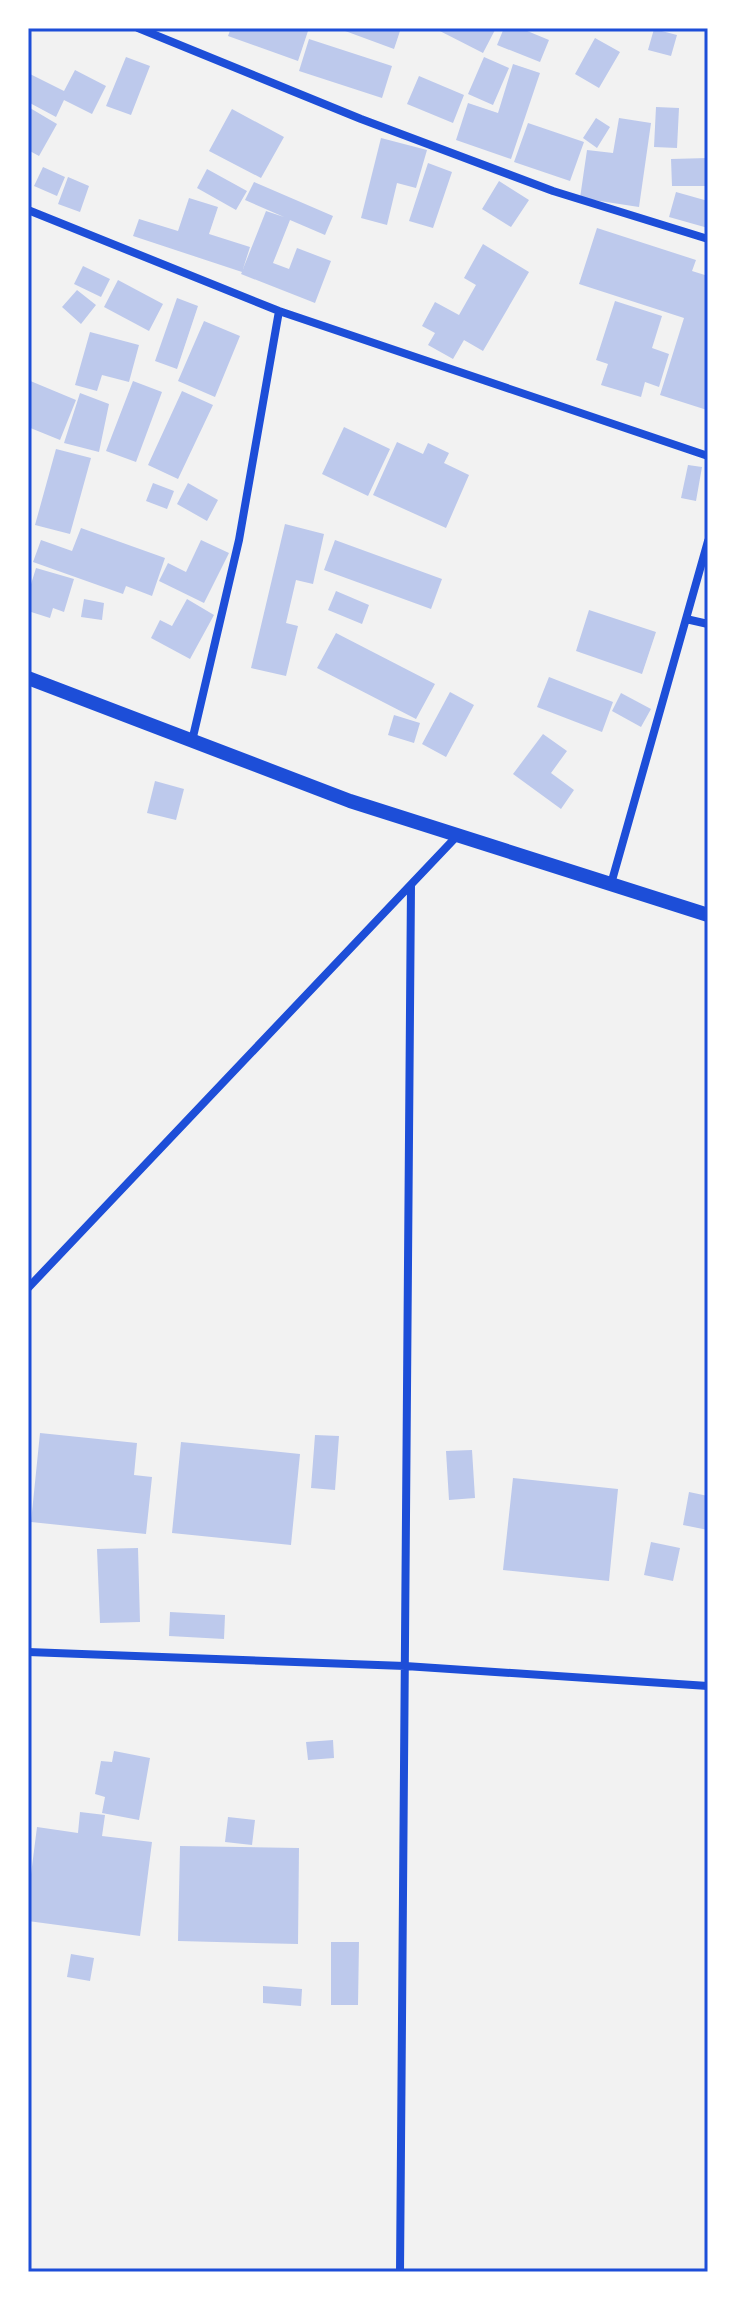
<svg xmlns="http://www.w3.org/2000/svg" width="736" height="2300" font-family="'Work Sans',sans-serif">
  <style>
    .building { fill: #bdc9ec }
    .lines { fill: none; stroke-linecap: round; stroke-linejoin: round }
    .minor { stroke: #1d4ed8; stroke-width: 8 }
    .tertiary { stroke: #1d4ed8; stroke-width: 14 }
    .neatline { fill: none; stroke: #1d4ed8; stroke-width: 3 }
  </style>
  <rect width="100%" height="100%" fill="#f2f2f2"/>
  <path class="building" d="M231,28H309L298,61L228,36Z
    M337,28H401L394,49Z
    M434,28H496L483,53Z
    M504,28H520L549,40L540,62L497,45Z
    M654,29L677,35L671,56L648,50Z
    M595,38L620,52L599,88L575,74Z
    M309,39L392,66L382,98L299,71Z
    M126,57L150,66L131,115L106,106Z
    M484,57L509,68L493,105L468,94Z
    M513,64L540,73L511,159L456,140L468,103L498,113Z
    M75,70L106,86L92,114L64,100L56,117L28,102V73L64,91Z
    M419,76L464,95L453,123L407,104Z
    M656,107L679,108L677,148L654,147Z
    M30,108L57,124L39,156L28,150V112Z
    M232,109L284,137L261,178L209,151Z
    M596,118L610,127L597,148L583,138Z
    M619,118L651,123L639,207L580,198L587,150L613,153Z
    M528,123L584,142L570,181L514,162Z
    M381,138L427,150L416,188L397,183L387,225L361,218Z
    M708,158V186H672L671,159Z
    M428,163L452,172L433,228L409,221Z
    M43,167L65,177L57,196L34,186Z
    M207,169L247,191L236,210L197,188Z
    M68,177L89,186L80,212L58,204Z
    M499,181L529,200L511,227L482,209Z
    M254,182L333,216L325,235L290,220L273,263L289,269L297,248L331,261L315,303L241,274L242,272L133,236L139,219L178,231L189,198L218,207L209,234L250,247L243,269L266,211L284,217L245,200Z
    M676,192L708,201V228L669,217Z
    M597,228L696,260L692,271L708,276L707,410L660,395L684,318L579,284Z
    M483,244L529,272L483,351L464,340L453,359L428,345L435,333L422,326L435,302L459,315L476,285L464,278Z
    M83,266L110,279L101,297L74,284Z
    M118,280L163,304L149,331L104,307Z
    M77,290L96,305L81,324L62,307Z
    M177,298L198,306L177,369L155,361Z
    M615,301L662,316L652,348L669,354L659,387L645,382L641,397L601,385L608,364L596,360Z
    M204,321L240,336L215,397L178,381Z
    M90,332L139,345L129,382L102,375L97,391L75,385Z
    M28,380L76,400L60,440L28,427Z
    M133,381L162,392L136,462L106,451Z
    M182,391L213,405L178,479L148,465Z
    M80,393L109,404L99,452L64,443Z
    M344,427L390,449L368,496L322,474Z
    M397,442L423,454L428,443L449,453L444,463L469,475L446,528L373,495Z
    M56,449L91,458L70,534L35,525Z
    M688,465L702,467L696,501L681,498Z
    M153,483L174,491L167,509L146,501Z
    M188,483L218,500L207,521L177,504Z
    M285,524L324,534L313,584L296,580L286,623L298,626L286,676L251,668Z
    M81,528L165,558L152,596L126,586L123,594L33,562L41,540L72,551Z
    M201,540L229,553L204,603L159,581L168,563L186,572Z
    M335,540L442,579L431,609L324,570Z
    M36,568L74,579L64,612L53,608L50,618L28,611V594Z
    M336,591L369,605L362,624L328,610Z
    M84,599L104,603L102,620L81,617Z
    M187,599L214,615L190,659L151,638L160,620L172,626Z
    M589,610L656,632L642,674L576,651Z
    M336,633L435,684L416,719L317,668Z
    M549,677L613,702L602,732L537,707Z
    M450,692L474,705L446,757L422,744Z
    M621,693L651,709L641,727L612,711Z
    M394,715L420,723L414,743L388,735Z
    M543,734L567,751L551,773L574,790L561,809L513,774Z
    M155,781L184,789L176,820L147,813Z
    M40,1433L137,1443L134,1475L152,1477L146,1534L31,1522Z
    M315,1435L339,1436L335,1490L311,1488Z
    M181,1442L300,1454L291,1545L172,1533Z
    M472,1450L475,1498L449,1500L446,1451Z
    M513,1478L618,1489L609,1581L503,1570Z
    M689,1492L708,1496V1530L683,1525Z
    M651,1542L680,1548L673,1581L644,1575Z
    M138,1548L140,1622L100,1623L97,1549Z
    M170,1612L225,1615L224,1639L169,1636Z
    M333,1740L334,1758L308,1760L306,1742Z
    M114,1751L150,1758L139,1820L102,1813L105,1797L95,1794L101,1761L112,1762Z
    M80,1812L105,1815L102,1836L152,1842L140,1936L28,1921V1898L37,1827L78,1833Z
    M228,1817L255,1820L252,1845L225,1842Z
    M180,1846L299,1848L298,1944L178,1941Z
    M331,1942H359L358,2005H331Z
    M71,1954L94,1958L90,1981L67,1977Z
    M263,1986L302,1989L301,2006L263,2003Z"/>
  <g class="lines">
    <path class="minor" d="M138,28L361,119L553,191L708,239
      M28,210L279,311L708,456
      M686,619L708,624
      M192,741L239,540L279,311
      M611,884L708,541
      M28,1288L457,836
      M28,1652L405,1666L708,1686
      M400,2272L411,885"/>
    <path class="tertiary" d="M28,678L350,801L708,915"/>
  </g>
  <rect width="736" height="2300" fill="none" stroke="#ffffff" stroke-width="60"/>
  <rect x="30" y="30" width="676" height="2240" class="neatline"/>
</svg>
